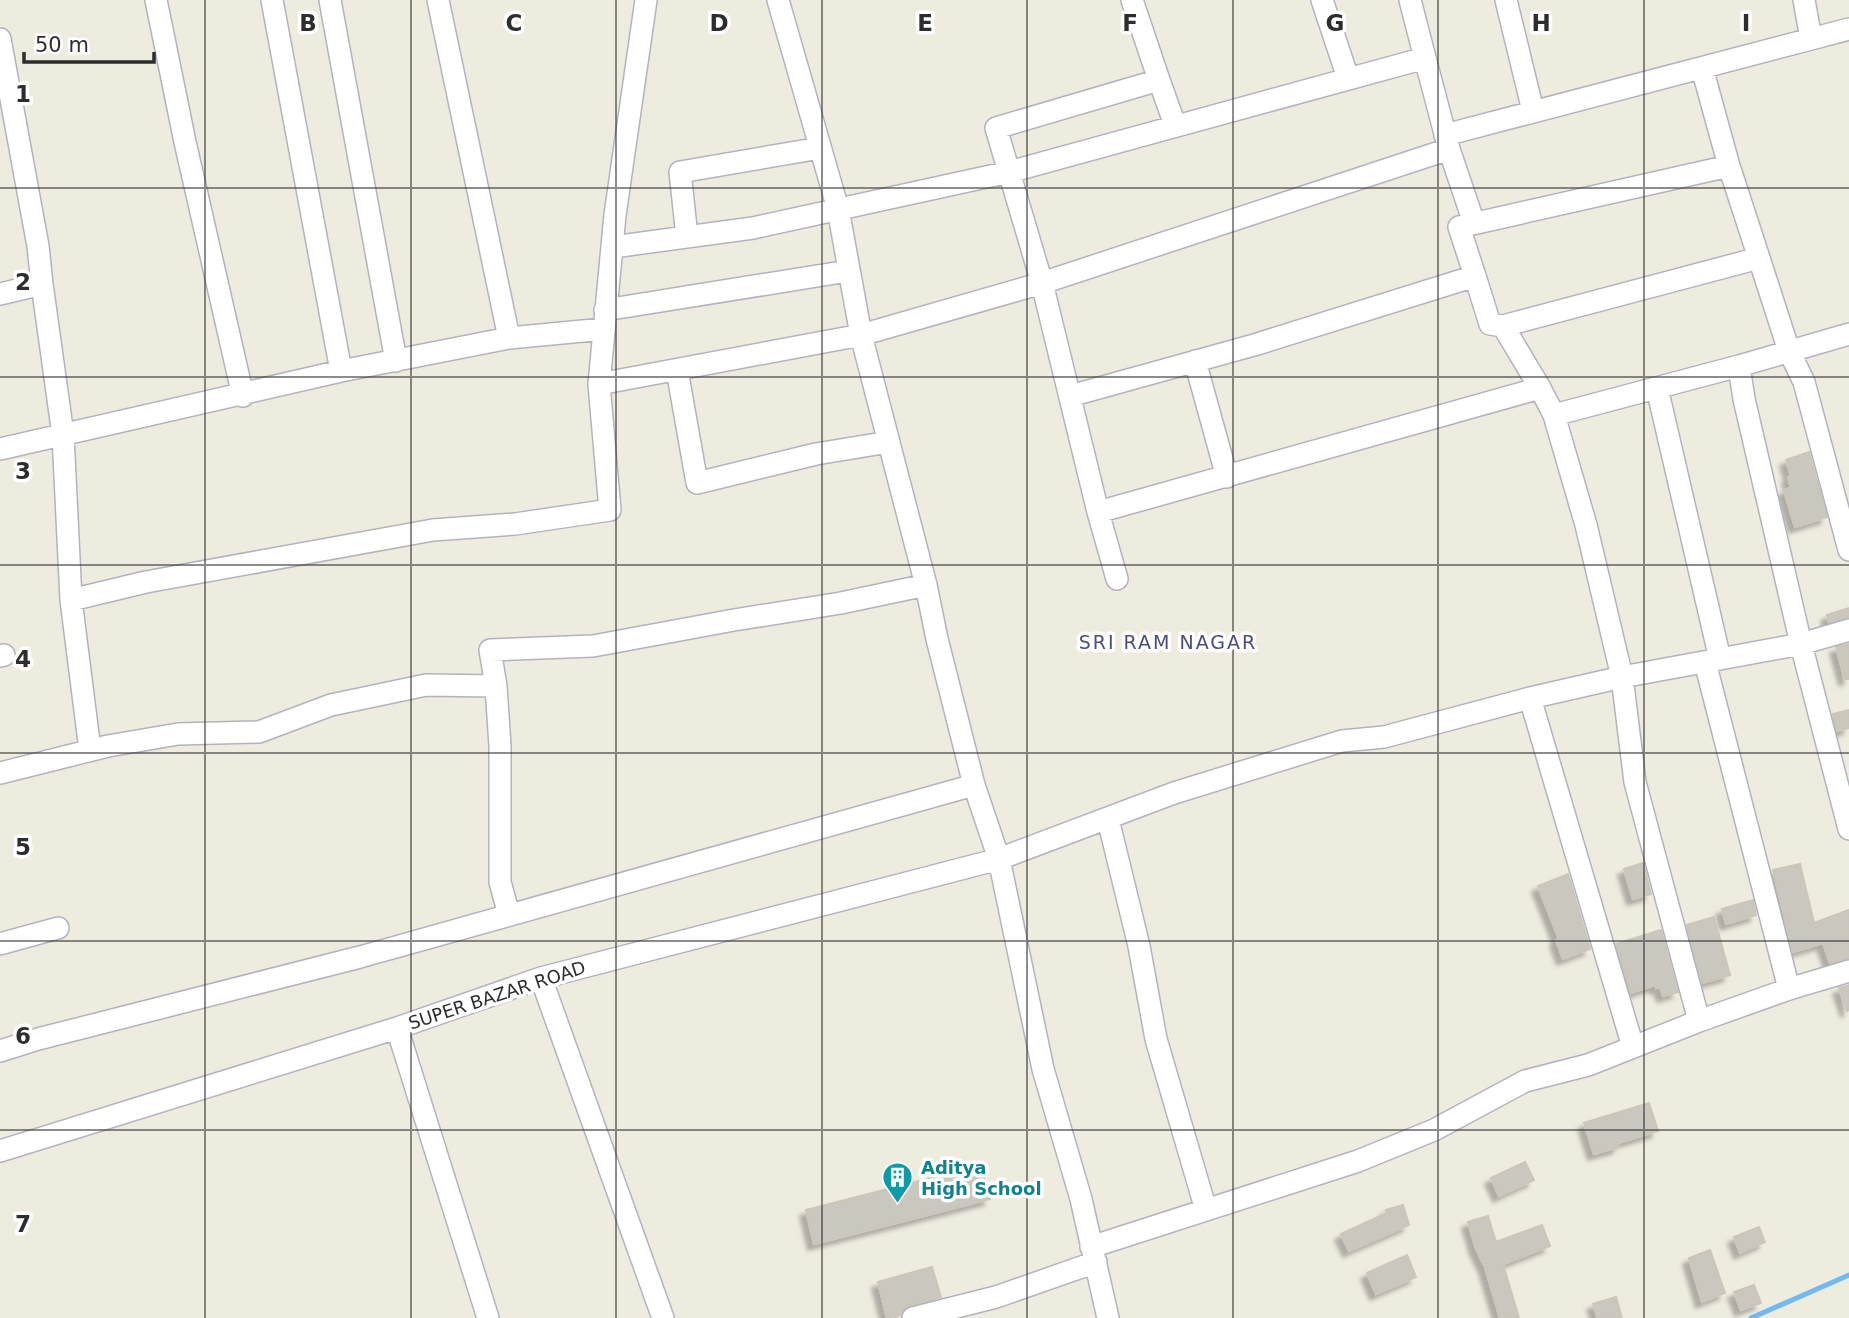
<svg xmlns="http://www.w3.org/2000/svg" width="1849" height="1318" font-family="'DejaVu Sans',sans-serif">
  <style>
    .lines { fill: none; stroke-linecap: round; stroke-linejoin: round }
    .stream { stroke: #71b9f1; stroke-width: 5 }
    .building { fill: #cac7be; stroke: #cac7b8; stroke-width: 2; filter: url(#shadow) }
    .minor-casing { stroke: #b3b3c0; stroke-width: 24 }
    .minor { stroke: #fff; stroke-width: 21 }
    .grid { fill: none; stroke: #2d2d2d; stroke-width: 2; stroke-opacity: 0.55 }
    .labels { text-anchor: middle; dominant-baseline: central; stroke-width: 7; stroke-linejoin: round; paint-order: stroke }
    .street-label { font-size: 18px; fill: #2d2d2d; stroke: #fff }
    .culture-label { font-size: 18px; font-weight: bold; fill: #0d838f; stroke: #fff; text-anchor: start }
    .neighbourhood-label { font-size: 19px; letter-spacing: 2px; fill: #4c4c7f; stroke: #fff }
    .grid-label { font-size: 23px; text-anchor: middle; font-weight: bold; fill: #2d2d2d; stroke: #fff; stroke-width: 7; stroke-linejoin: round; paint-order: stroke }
  </style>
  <defs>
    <filter id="shadow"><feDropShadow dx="-6" dy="6" stdDeviation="2" flood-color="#0004"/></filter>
  </defs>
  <rect width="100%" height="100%" fill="#eeebdf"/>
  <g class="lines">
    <path class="stream" d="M1751,1318L1849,1275"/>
  </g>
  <path class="building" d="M1809,452L1827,517L1795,527L1784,490L1791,488L1788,477L1791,476L1786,460Z
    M1849,608V617L1829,622L1827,615Z
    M1849,644V679H1845L1836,647Z
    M1849,710V728L1837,731L1833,714Z
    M1643,863L1651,894L1633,899L1624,869Z
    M1800,864L1814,923L1849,910V958L1830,963L1823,943L1793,952L1773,870Z
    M1568,874L1590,949L1563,959L1556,940L1559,939L1538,886Z
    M1753,900L1756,915L1726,924L1722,909Z
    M1714,917L1730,975L1702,983L1687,925Z
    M1661,930L1678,992L1663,996L1660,987L1656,988L1655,985L1631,993L1616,944Z
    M1849,985V1010L1847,1011L1839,988Z
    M1649,1103L1658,1131L1618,1143L1619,1147L1594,1154L1584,1123Z
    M1525,1162L1534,1180L1499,1196L1491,1178Z
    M981,1165L990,1199L814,1244L806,1210Z
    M1403,1205L1409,1225L1349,1251L1341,1234L1387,1213L1386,1210Z
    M1488,1216L1496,1242L1542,1225L1550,1246L1503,1264L1519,1318H1500L1485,1267L1476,1249L1468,1222Z
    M1759,1227L1765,1242L1740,1253L1734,1237Z
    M1710,1250L1725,1293L1702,1302L1689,1258Z
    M1407,1255L1416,1277L1376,1294L1367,1273Z
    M932,1267L941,1297L910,1305L903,1309L900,1315L887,1318L878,1282Z
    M1754,1285L1761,1303L1741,1310L1734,1292Z
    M1616,1297L1622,1318H1598L1593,1304Z"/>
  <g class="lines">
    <defs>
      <path id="minor" d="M156,0L185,142L243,396
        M272,0L341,371
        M330,0L396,361
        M778,0L838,209L861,335L926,585L937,639L974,785L999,859L1043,1069L1081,1199L1108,1318
        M1322,0L1348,78
        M1506,0L1533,111
        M1804,0L1811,39L1849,29
        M0,39L38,246L42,284L0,294
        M1702,68L1729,166L1759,258L1789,351L1804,382L1849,550
        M1159,80L1175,125
        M1445,135L1811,39
        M1449,149L1474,223
        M687,237L680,172L820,148
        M613,247L753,228L1009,172L1425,58L1410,0
        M1475,276L1490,324L1503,326L1540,388
        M42,284L63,435L71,600
        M605,310L848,271
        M1503,326L1759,258
        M509,338L604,329
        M1195,361L1227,477
        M1739,366L1744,399L1801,644L1849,829
        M677,370L697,483L816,454L889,442
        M599,384L861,335L1042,283L1449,149L1425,58
        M1657,388L1720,659
        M1070,396L1254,345L1475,276L1459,227L1729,166
        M0,449L341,371L509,338L438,0
        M1098,512L1540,388L1554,415
        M1117,579L1098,512L1042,283L996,128L1159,80L1132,0
        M0,656L4,655
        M1705,662L1789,989
        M496,686L500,746V882L509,915
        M1530,698L1633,1047
        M90,750L71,600L146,582L433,530L515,524L610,510L599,384L615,215L646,0
        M0,773L108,746L178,734L259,732L331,705L426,685L496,686L490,650L593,646L734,620L841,603L926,585
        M1108,819L1139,946L1156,1039L1206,1210
        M0,944L58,928
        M541,978L663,1318
        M1699,1021L1635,782L1622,677L1586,525L1554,415L1739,366L1849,334
        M397,1028L488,1318
        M0,1051L38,1039L360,957L974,785
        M0,1151L397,1028L541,978L999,859L1174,793L1342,741L1384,737L1530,698L1622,677L1801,644L1849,630
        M1091,1247L1358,1161L1434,1130L1525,1081L1588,1065L1699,1021L1789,989L1849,971
        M913,1318L996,1297L1096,1262"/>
    </defs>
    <use href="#minor" class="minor-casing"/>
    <use href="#minor" class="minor"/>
  </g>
  <path class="grid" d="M205,0V1318M411,0V1318M616,0V1318M822,0V1318M1027,0V1318M1233,0V1318M1438,0V1318M1644,0V1318M0,188H1849M0,377H1849M0,565H1849M0,753H1849M0,941H1849M0,1130H1849"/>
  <defs>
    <symbol id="building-pin" viewBox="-11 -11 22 30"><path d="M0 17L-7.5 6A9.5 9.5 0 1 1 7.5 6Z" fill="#0f9aa8" stroke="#fff"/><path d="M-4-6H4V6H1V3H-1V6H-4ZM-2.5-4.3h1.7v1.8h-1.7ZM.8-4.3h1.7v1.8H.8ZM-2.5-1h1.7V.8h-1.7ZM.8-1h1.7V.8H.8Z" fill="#fff"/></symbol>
  </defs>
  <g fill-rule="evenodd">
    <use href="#building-pin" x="880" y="1160" width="35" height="47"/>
  </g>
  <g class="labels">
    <g class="street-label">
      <text transform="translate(497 995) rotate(-18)">SUPER BAZAR ROAD</text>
    </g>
    <g class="culture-label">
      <text x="921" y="1167">Aditya<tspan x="921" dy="21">High School</tspan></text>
    </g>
    <g class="neighbourhood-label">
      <text x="1168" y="642">SRI RAM NAGAR</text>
    </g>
  </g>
  <g class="grid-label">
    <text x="308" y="31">B</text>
    <text x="514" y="31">C</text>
    <text x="719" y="31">D</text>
    <text x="925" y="31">E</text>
    <text x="1130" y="31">F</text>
    <text x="1335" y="31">G</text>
    <text x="1541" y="31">H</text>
    <text x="1746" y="31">I</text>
    <text x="23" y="102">1</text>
    <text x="23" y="290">2</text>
    <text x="23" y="479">3</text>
    <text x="23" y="667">4</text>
    <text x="23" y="855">5</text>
    <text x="23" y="1044">6</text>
    <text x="23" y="1232">7</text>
  </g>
  <path d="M24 52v10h130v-10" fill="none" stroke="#2d2d2d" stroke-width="3.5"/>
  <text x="35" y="52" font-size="21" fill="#2d2d2d" stroke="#ffffff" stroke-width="5" paint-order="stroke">50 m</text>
</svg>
